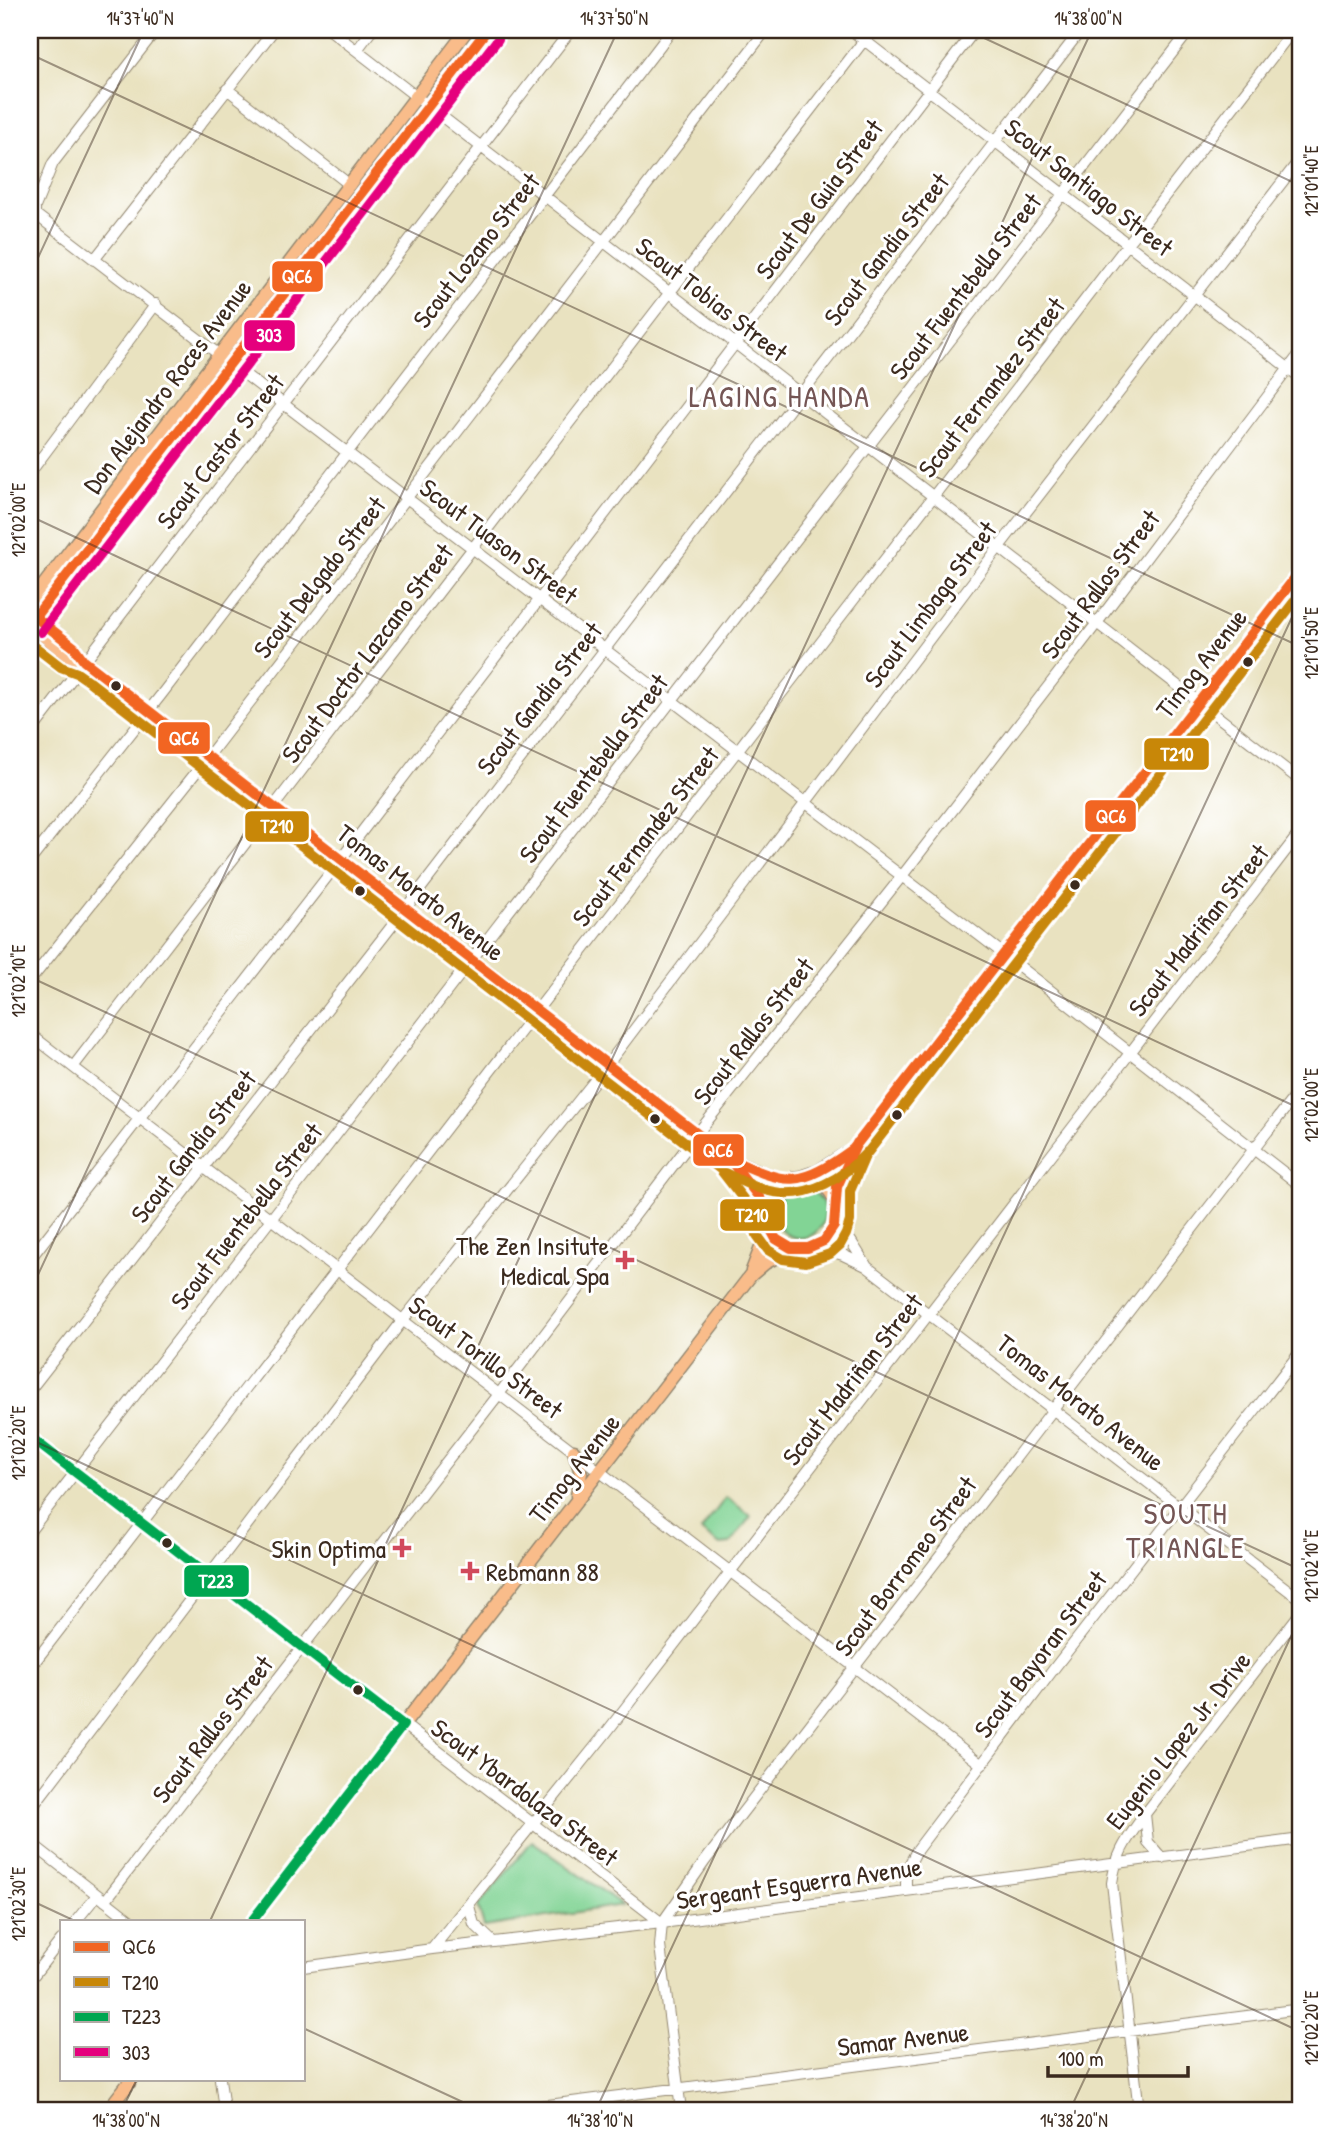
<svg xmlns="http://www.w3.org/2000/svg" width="1331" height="2140" font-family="'Patrick Hand',sans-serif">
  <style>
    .green { fill: #82d495; stroke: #5e7f5a; stroke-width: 2 }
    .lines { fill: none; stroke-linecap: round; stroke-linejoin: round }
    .minor-casing { stroke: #92866f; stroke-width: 12 }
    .major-casing { stroke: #92866f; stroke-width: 15 }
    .minor { stroke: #fff; stroke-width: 10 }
    .major { stroke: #f9bc8a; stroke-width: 12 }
    .bus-1-casing { stroke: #fff; stroke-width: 16 }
    .bus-2-casing { stroke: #fff; stroke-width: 16 }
    .bus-3-casing { stroke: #fff; stroke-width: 16 }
    .bus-4-casing { stroke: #fff; stroke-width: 16 }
    .bus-1 { stroke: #f26522; stroke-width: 10 }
    .bus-2 { stroke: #c88708; stroke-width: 10 }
    .bus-3 { stroke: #00a651; stroke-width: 10 }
    .bus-4 { stroke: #e5007d; stroke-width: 10 }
    .ticks { fill: none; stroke: #3b2a1e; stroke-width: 2; stroke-opacity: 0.45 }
    .bus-dot { fill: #3b2a1e; stroke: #fff; stroke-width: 2.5 }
    .poi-dot { fill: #d1495b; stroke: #fff; stroke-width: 2.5 }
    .labels { text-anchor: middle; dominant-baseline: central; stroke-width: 6; stroke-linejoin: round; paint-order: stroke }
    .street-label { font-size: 26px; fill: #3b2a1e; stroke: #fff }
    .poi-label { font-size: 26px; fill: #3b2a1e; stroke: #fff; text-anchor: end }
    .quarter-label { font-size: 30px; letter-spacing: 2px; fill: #745554; stroke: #fff }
    .line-badge { stroke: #fff; stroke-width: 2.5 }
    .badge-label { font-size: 19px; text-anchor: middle; font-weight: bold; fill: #fff }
    .neatline { fill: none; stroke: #3b2a1e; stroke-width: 2.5 }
    .ticks-label { font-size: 18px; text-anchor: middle; fill: #3b2a1e }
  </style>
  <rect width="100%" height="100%" fill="#fff"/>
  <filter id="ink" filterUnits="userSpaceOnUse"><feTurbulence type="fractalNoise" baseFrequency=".0143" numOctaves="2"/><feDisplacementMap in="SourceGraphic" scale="14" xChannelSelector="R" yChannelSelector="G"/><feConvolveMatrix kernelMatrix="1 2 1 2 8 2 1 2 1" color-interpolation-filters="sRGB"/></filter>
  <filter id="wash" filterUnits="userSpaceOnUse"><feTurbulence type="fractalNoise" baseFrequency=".00686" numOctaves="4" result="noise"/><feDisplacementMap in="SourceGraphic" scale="28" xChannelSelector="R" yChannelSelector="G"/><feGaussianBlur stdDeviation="1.57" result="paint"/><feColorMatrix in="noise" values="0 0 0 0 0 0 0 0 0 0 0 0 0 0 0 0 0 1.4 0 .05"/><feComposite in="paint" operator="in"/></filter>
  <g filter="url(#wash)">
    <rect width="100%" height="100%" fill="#e9e2c0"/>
    <path class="green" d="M775 1213a25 25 0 1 1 50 0a25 25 0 1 1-50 0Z
      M726,1497L751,1516L730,1544L720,1545L701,1531Z
      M532,1841L622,1905L484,1927L478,1906Z"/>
  </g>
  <g filter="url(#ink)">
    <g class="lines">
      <defs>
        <path id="minor" d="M156,30L53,163L35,207V214L1005,955L1301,1186
          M330,30L1301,781
          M851,30L1301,378
          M357,50L372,30
          M227,89L350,185
          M94,260L274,30
          M30,473L156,304
          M30,733L571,30
          M30,861L161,695L672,30
          M30,981L197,771L766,30
          M30,1034L982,1765
          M73,1067C342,723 603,374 872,30
          M837,1209L849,1238L866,1265
          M814,1247L843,1255L866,1266L1301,1600
          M30,1259L341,859L975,30
          M30,1390L395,922L1081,30
          M30,1437L662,1923
          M30,1531L1190,30
          M30,1668L1293,30
          M30,1810L403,1320L608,1064L999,547L1301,158
          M1145,1814L1148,1842L1162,1858
          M30,1842L131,1921
          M906,1891V1871L917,1850L1056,1666L1301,1351
          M105,1901L499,1394L697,1134L902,876L1097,623L1301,352
          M469,1906L474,1924L493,1942
          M76,1921L97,1895
          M432,1949L606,1733L1301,831
          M303,1967L432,1949L662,1923L1301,1839
          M30,1980L61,1940
          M220,2079L224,2110
          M509,2110L1301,2009
          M681,2110L660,1946L662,1923L705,1861L1301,1088
          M1139,2110L1112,1883C1116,1852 1128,1838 1145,1814L1301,1612"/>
        <path id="major" d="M30,603L467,30
          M30,613L74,647L84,661L730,1159L768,1175L788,1180
          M30,623L487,30
          M30,625L68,655L84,661
          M730,1160L766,1208
          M800,1177L818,1171L853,1149L1301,570
          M765 1213a36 36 0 1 1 72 0a36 36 0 1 1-72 0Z
          M835,1200L853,1149
          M752,1271L764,1240L767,1224
          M574,1451L581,1473L577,1496
          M252,1921L751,1275L765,1263L794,1248
          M108,2110L132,2079"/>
      </defs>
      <use href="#minor" class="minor-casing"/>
      <use href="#major" class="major-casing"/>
      <use href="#minor" class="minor"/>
      <use href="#major" class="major"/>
      <defs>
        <path id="bus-1" d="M487,30L35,617L74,647L84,661L730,1159C789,1186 799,1188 853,1149L1301,570
          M731,1161L764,1204L770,1228L776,1239L791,1248H808L824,1241L834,1226L837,1187L857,1143"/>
        <path id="bus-2" d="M30,643L61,667L77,673L90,682L720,1169L751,1209L757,1235L768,1250L783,1259L806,1262L830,1254L840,1245L846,1234L850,1221V1191L865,1156L1301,593
          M723,1172C739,1180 756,1189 774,1192C808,1199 845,1177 867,1152"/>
        <path id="bus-3" d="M30,1437L403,1725
          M252,1921L403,1725"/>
        <path id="bus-4" d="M41,632L498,39"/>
      </defs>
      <use href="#bus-1" class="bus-1-casing"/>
      <use href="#bus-2" class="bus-2-casing"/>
      <use href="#bus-3" class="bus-3-casing"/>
      <use href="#bus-4" class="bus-4-casing"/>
      <use href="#bus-1" class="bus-1"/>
      <use href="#bus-2" class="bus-2"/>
      <use href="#bus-3" class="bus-3"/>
      <use href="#bus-4" class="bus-4"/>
    </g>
  </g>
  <path class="ticks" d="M967,30L1301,186M30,54L1301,647M30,275L144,30M30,516L1301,1109M30,977L1301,1570M30,1292L618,30M30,1439L1301,2032M30,1900L75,1921M210,1921L1092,30M303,2028L480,2110M122,2110L137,2079M596,2110L1301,598M1070,2110L1301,1615"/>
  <g class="bus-dot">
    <circle cx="1248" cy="662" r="6"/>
    <circle cx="116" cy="686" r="6"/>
    <circle cx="1075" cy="885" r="6"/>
    <circle cx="360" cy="891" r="6"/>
    <circle cx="897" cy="1115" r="6"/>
    <circle cx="655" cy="1119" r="6"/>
    <circle cx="167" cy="1543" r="6"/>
    <circle cx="358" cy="1690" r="6"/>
  </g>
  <g class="poi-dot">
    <path d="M621.5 1249.5h7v7h7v7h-7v7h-7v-7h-7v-7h7z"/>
    <path d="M398.5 1537.5h7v7h7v7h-7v7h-7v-7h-7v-7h7z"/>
    <path d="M466.5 1560.5h7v7h7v7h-7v7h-7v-7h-7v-7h7z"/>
  </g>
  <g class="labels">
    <g class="street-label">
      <text transform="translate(1089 187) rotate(38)">Scout Santiago Street</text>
      <text transform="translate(819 199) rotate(-53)">Scout De Guia Street</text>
      <text transform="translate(886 249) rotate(-52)">Scout Gandia Street</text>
      <text transform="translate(476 250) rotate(-52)">Scout Lozano Street</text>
      <text transform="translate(965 286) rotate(-52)">Scout Fuentebella Street</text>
      <text transform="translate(712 299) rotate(38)">Scout Tobias Street</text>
      <text transform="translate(167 386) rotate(-53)">Don Alejandro Roces Avenue</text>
      <text transform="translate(991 387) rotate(-52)">Scout Fernandez Street</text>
      <text transform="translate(220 451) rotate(-52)">Scout Castor Street</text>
      <text transform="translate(499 541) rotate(37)">Scout Tuason Street</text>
      <text transform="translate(319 577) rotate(-52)">Scout Delgado Street</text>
      <text transform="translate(1100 584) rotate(-53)">Scout Rallos Street</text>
      <text transform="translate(930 604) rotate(-53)">Scout Limbaga Street</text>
      <text transform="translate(367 653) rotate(-53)">Scout Doctor Lazcano Street</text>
      <text transform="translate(1201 663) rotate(-52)">Timog Avenue</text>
      <text transform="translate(539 698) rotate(-52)">Scout Gandia Street</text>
      <text transform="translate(593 768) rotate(-53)">Scout Fuentebella Street</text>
      <text transform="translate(645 836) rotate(-52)">Scout Fernandez Street</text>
      <text transform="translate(421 892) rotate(38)">Tomas Morato Avenue</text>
      <text transform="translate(1198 930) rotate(-52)">Scout Madriñan Street</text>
      <text transform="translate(753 1031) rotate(-52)">Scout Rallos Street</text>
      <text transform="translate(193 1146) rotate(-52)">Scout Gandia Street</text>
      <text transform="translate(246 1216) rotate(-52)">Scout Fuentebella Street</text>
      <text transform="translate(486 1357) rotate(37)">Scout Torillo Street</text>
      <text transform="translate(852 1379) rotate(-52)">Scout Madriñan Street</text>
      <text transform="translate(1081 1402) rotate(38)">Tomas Morato Avenue</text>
      <text transform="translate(574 1468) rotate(-52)">Timog Avenue</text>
      <text transform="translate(905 1566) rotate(-53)">Scout Borromeo Street</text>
      <text transform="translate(1040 1654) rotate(-53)">Scout Bayoran Street</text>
      <text transform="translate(212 1729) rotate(-52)">Scout Rallos Street</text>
      <text transform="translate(1178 1740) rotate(-52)">Eugenio Lopez Jr. Drive</text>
      <text transform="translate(525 1792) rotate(37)">Scout Ybardolaza Street</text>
      <text transform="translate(799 1883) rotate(-8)">Sergeant Esguerra Avenue</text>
      <text transform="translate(903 2039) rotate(-7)">Samar Avenue</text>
    </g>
    <g class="poi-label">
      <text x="609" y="1245">The Zen Insitute<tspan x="609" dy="30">Medical Spa</tspan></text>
      <text x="386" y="1548">Skin Optima</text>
      <text x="486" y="1571" text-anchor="start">Rebmann 88</text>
    </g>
    <g class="quarter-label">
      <text x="780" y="396">LAGING HANDA</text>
      <text x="1186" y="1513">SOUTH<tspan x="1186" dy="34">TRIANGLE</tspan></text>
    </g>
  </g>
  <g class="line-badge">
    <rect x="271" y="260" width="53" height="33" rx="7" fill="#f26522"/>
    <rect x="243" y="319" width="53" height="33" rx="7" fill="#e5007d"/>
    <rect x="157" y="721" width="54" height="34" rx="7" fill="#f26522"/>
    <rect x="1143" y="737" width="67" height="34" rx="7" fill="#c88708"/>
    <rect x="1084" y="799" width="53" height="34" rx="7" fill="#f26522"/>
    <rect x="244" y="810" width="66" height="33" rx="7" fill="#c88708"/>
    <rect x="692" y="1133" width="53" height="34" rx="7" fill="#f26522"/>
    <rect x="719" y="1198" width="67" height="34" rx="7" fill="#c88708"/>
    <rect x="183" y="1564" width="67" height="34" rx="7" fill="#00a651"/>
  </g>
  <g class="badge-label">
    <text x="297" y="283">QC6</text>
    <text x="269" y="342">303</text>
    <text x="184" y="745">QC6</text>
    <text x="1177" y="761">T210</text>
    <text x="1111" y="823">QC6</text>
    <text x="277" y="833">T210</text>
    <text x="718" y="1157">QC6</text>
    <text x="752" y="1222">T210</text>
    <text x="216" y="1588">T223</text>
  </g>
  <rect width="1331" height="2140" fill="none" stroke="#fff" stroke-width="77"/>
  <rect x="60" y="1920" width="245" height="161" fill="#ffffff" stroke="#b1aaa5" stroke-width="2"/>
  <rect x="74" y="1942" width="35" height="10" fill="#f26522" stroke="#b1aaa5" stroke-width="2"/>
  <text x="122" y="1954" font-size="21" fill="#3b2a1e">QC6</text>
  <rect x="74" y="1977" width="35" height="10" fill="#c88708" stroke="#b1aaa5" stroke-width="2"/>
  <text x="122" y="1990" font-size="21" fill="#3b2a1e">T210</text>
  <rect x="74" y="2012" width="35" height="10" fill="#00a651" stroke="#b1aaa5" stroke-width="2"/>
  <text x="122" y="2024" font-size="21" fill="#3b2a1e">T223</text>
  <rect x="74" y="2047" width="35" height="10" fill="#e5007d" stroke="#b1aaa5" stroke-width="2"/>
  <text x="122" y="2060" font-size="21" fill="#3b2a1e">303</text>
  <path d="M1048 2066v10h140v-10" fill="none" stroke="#3b2a1e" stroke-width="3.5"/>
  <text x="1058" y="2066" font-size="21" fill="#3b2a1e" stroke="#ffffff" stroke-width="5" paint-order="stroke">100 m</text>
  <rect x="38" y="38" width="1254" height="2064" class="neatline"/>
  <g class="ticks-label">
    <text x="140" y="25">14°37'40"N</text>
    <text x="614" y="25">14°37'50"N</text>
    <text x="1088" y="25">14°38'00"N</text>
    <text transform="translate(1312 181) rotate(-90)" y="6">121°01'40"E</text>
    <text transform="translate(19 520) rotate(-90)" y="6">121°02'00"E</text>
    <text transform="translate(1312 643) rotate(-90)" y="6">121°01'50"E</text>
    <text transform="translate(19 981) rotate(-90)" y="6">121°02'10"E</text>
    <text transform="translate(1312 1105) rotate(-90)" y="6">121°02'00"E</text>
    <text transform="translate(19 1443) rotate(-90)" y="6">121°02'20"E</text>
    <text transform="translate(1312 1566) rotate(-90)" y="6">121°02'10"E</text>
    <text transform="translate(19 1904) rotate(-90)" y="6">121°02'30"E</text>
    <text transform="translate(1312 2028) rotate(-90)" y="6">121°02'20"E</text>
    <text x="126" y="2127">14°38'00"N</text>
    <text x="600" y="2127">14°38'10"N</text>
    <text x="1074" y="2127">14°38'20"N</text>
  </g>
</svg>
